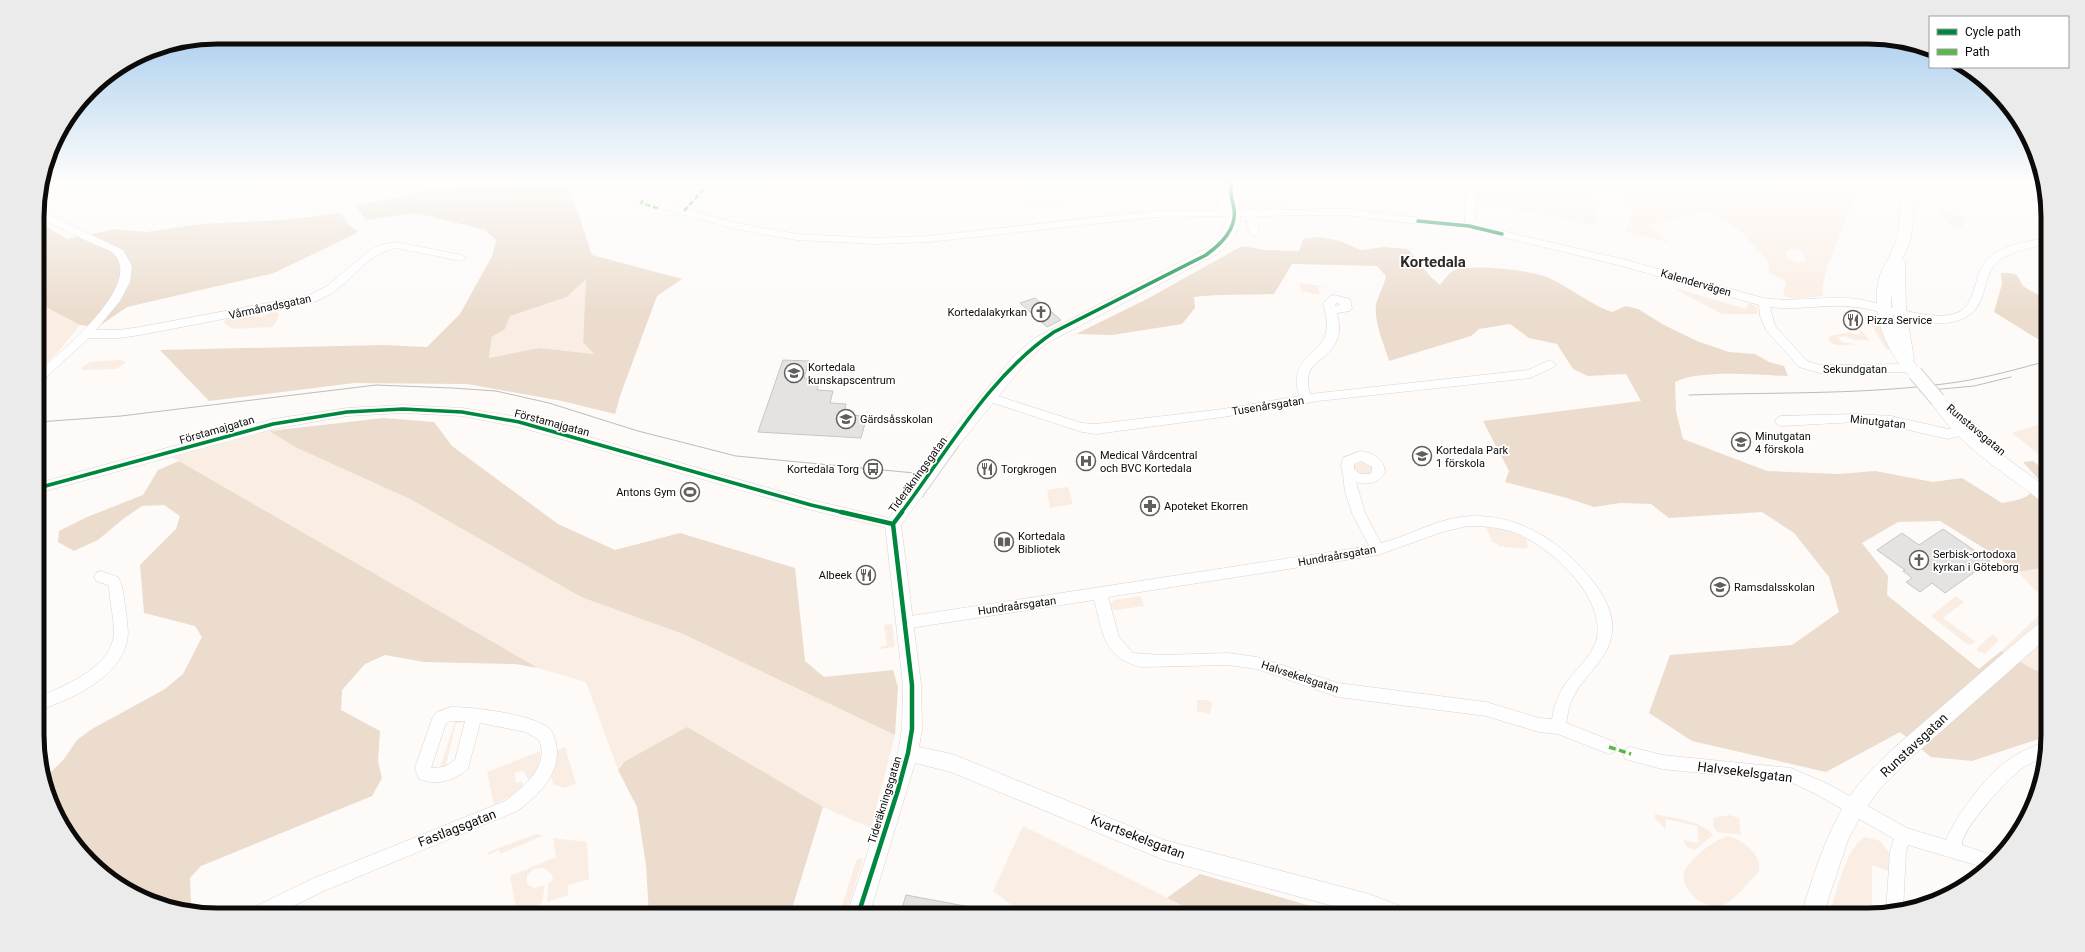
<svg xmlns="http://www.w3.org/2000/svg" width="2085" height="952" font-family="Roboto,sans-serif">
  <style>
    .green { fill: #faeee4; fill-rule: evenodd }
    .forest { fill: #ebdccd; fill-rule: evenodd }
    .building { fill: #e5e3e1; stroke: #c8c5c4 }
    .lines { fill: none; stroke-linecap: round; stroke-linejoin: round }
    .minor-casing { stroke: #d7d5d3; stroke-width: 1 }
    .tertiary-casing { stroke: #d7d5d3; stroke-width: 1 }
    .minor { fill: #fffefe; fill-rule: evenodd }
    .tertiary { fill: #fffefe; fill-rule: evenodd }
    .tram { stroke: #bdbdbc; stroke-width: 1 }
    .tertiary-bridge-casing { stroke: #d7d5d3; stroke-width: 16; stroke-linecap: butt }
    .tertiary-bridge { stroke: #fffefe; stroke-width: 14 }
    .quiet-far1 { stroke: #58b947; stroke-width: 2.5; stroke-dasharray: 5.5 2.5; stroke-linecap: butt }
    .quiet { stroke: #58b947; stroke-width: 3.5; stroke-dasharray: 7 3.5; stroke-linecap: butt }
    .cycleway-far1-casing { stroke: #fff; stroke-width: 5.5 }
    .cycleway-casing { stroke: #fff; stroke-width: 7 }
    .cycleway-far1 { stroke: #00873e; stroke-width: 3.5 }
    .cycleway { stroke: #00873e; stroke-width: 4.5 }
    .labels { text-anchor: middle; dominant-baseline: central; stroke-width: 3.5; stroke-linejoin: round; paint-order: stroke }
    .street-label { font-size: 11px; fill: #0d0b09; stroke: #fff }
    .poi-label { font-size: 11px; fill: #0d0b09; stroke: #fff; text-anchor: start }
    .near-street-label { font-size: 13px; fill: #0d0b09; stroke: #fff }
    .district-label { font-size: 15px; font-weight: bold; fill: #2e2a26; stroke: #fff }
    .rim { fill: none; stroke: #0d0b09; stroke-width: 5 }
  </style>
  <rect width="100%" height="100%" fill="#fdfaf8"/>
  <path class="green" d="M1689,181L1700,188L1717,190L1837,183L1838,181L1855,183L1856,181L1860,182L1858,192L1852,190L1850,194L1855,196L1848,214L1844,213L1843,215L1847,217L1827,267L1822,290L1823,296L1795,299L1783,296L1786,282L1769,272V262L1739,230L1708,211L1650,226L1669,243L1625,232L1633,211L1620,193L1611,191L1591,192L1603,207L1595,208L1597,226L1477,201L1478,192L1610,183ZM1790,249L1801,251L1807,260L1799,263L1788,259L1785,253Z
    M1058,198L1061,204L1050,206H1022V199Z
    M1242,200H1245L1247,204H1253L1252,201L1256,200L1284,201L1287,204L1257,205L1258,209H1250Z
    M1941,206L1947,212L1966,218L1964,220L1963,227L1958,229L1951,227L1936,208Z
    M586,278L583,342L594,354L539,348L489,358L492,337L505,329L510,316L567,297Z
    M1300,283L1327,287H1318L1320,295L1301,291Z
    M1671,287L1746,309L1749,303L1757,307L1758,314H1722Z
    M38,303L80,325L57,353L38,371Z
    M271,312L279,313L276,323L272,327L232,329L224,323L225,320L255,315L254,317C261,317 266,316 271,312Z
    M1869,317L1880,323L1890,349H1886L1867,318Z
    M1861,330L1870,341C1858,339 1856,343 1846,336L1837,337L1842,342L1855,344C1846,345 1834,348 1828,340L1830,336L1850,332L1854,334H1861L1859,331Z
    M120,360L125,361L124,364L116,369L83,370L81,368L90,362Z
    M2037,425L2047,433V461L2012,433Z
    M269,431L297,448L410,499L581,597L683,634L895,735L871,828L823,807L622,763L618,770L586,682L538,668L172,457Z
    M1359,460L1373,465L1372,473L1368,476L1355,475L1352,464Z
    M1068,487L1073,504L1050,508L1047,490Z
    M1486,527L1503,529L1526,538L1528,547L1525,549L1498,546V544L1492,542Z
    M2048,567V604L2018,572Z
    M1141,596L1144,606L1116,610L1111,609L1110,604L1114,600Z
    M1956,596L1964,602L1943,618L1972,639L1975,642L1971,645L1967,644L1931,616Z
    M2048,607V672L2035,670L2001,651Z
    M892,624L895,647L880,649L879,647L887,645L884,625Z
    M1993,634L1998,639V641L1985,654L1977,651V648Z
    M1206,700L1212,703L1210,714L1197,711V700Z
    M456,719L465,722L456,723L446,765L455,764L439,771Z
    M565,747L576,783L565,788L554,785L551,779L557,751Z
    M540,751C541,762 536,773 529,781L523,771L515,773L516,783L522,781L524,787L513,795L494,805L487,772Z
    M1655,814C1672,818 1701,820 1713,835L1695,850L1687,847L1683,840L1699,843L1697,826L1666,819V830L1655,818Z
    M1729,815L1739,818L1741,835L1717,832L1713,826V821L1714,818Z
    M1023,826L1202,915H1025L993,891Z
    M536,834L543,836L500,854L499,850L488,855V852Z
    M1728,836C1744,841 1761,853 1759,871C1752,879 1733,902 1723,905C1707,911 1680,892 1684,873C1686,861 1717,838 1728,836Z
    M1866,837L1880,841L1890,854L1888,871L1872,865V915H1829C1835,897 1847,843 1866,837Z
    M553,838L587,842L589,879L568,885V895L547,902L548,884L553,879L552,875L544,868L534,869L527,875V884L534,888L545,885L542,903L517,913L510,876L556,857Z
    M859,858L863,859L846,915H839L856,861Z"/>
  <path class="forest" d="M509,188L570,189L592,255L682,279L657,296L620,396L615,414L562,401L467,384L354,383L209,401L160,350L383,345L427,347L460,314L492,256L496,240L485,230L416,213L366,220L356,206L430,190ZM586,279L583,342L594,354L539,348L489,358L492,337L505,329L510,316L567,297Z
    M340,213L348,224L359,232L274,273L127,307L98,327L80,325L38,303L37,221L67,239L116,229L146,232L201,224L283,220Z
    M1320,237L1340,241L1361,250L1384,247L1408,249L1430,276L1440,285C1444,280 1449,272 1455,270C1473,264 1532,270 1549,278C1571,288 1589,304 1612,312L1626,306L1638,309L1664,325L1697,341L1729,352L1755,354L1769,362L1784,366L1788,376C1758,375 1700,369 1675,382L1676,411L1683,439L1767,471L1839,474L1875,471L1933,482L1962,478L2002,503C2022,499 2030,499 2040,481L2023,462L2033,461L2047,472L2048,567L2018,572L1990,552L1940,521L1898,522L1862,543L1888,576L1887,595L1979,669L2001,651L2035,670L2048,672V736L1972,761L1931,757L1900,732L1826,772L1692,741L1649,713L1670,655L1792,645L1839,612L1829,577L1794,533L1762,512L1669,518L1651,504L1620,503L1594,507L1567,498L1505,482L1509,471L1483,421L1641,401L1626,374L1588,376L1573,369L1557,344L1529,338L1510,324L1479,329L1471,336L1389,361C1384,344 1374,323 1376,305C1377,298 1384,286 1386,276L1377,266L1292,264L1274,294C1247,295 1221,294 1194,297L1195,308L1182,324L1112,335L1076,334L1147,299L1242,246L1266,250L1299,251L1303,239Z
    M2001,273C2025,272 2015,280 2026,288C2032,292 2040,295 2047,299V341L2044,343L1994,312L2002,284Z
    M384,418L434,422L452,446L558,524L615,550L680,533L795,568L805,661L824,677L893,670L898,687L895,735L683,634L581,597L410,499L297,448L269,431Z
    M179,461L538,668L515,664L424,662L385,655L365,664L342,690L341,710L380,731L378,761L382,778L372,796L201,866L190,878L191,903L188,909L148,901L107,878L74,844L51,804L45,782L47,776L64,759L77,740L92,729L165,689L183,674L202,637L195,626L144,613L140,565L176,529L180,516L164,505L142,506L123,519L98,540L74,551L58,542L59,531L87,517L143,495L158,470Z
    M687,727L823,807L790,915H649L646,865L637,807L618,770L624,762Z
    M1200,874L1342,915H1202L1167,898Z"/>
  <path class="building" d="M1035,298L1061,320L1047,327L1020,303Z
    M783,360L809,361L804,378L820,379L817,390L833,391L830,403L846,404L843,415L867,416L861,438L758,432Z
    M1943,529L1990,561L1945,593L1932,583L1920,592L1906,582L1912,578L1903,571L1905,570L1877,550L1902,533L1919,545Z
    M906,895L986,910L985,915H900Z"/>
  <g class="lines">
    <defs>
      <path id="minor" d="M268,181H338L333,184H273Z
        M566,181H582L647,198L648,200L643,203L567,183Z
        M1467,181H1477L1475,221L1470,224L1465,221Z
        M1880,181H1899L1924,186L2043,182L2045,188L1924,192L1881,183Z
        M660,202L736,223L797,234L877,238L929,236L1155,211L1347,209L1418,218L1423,221L1418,224L1347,215L1257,216L1259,233L1254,236L1249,233L1246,216L1155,217L929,242L877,244L797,240L735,229L656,207L655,205Z
        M37,205L58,219L123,250L132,266L130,282L120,301L96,330H119L140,327L310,295L327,286L370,250L380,245L396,242L461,255L466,258L461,261L396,248C371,252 355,276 336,290C331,295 323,297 317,301L140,335L119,338H89L42,381L38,382V372C59,353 142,287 115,255C111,250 100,247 94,244C74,235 55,227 37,213Z
        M1502,231L1626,260L1763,298C1794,303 1826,295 1857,299C1883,303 1935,324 1959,312C1975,303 1974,281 1982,267C1992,247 2026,240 2047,239V245C2032,246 2000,254 1992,268C1983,284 1985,305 1968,316C1938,335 1887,310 1855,307C1827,303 1798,311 1770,307L1775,326L1807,361L1820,365L1911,364L1917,368L1911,372L1820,373L1799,367L1766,330L1760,316L1759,305L1622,266L1498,236L1497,234L1498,232Z
        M1334,295L1350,299L1352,308L1350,311L1337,313C1339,322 1341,331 1337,340C1326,365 1301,359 1310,394L1528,370L1550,360L1556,364L1554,367L1530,378L1318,401L1223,417L1096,434L1082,432L984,400L982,397L984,394L988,393L1082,423L1096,424L1223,409L1299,396C1285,344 1342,361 1323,304L1330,296ZM1336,303L1340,304V305L1335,306Z
        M403,405L462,408L519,417L811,500L893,519L898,520L900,524L898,528L893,529L811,510L519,427L462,416L403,413L347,416L273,429L38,493V483L273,419L347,408Z
        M1857,414L1891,416L1948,429L1974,423L1978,425L1980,428L1978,431L1948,439L1891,426L1857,422L1781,426L1777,424L1775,421L1777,418L1781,416Z
        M1360,451C1373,453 1384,458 1385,472C1379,483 1369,486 1356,482L1365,513L1381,543C1405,537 1426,525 1450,519C1503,507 1552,533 1586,573C1600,589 1615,611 1612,633C1608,661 1583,675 1572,700C1568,707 1568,716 1566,723L1615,742L1617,747L1615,752L1609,754L1558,734L1539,732L1486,716L1338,697L1257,669L1228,665L1141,667C1103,658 1103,633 1094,600L904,629L899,627L897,623L899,619L904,617L1369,546L1352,513L1345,492L1343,474L1341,466L1343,458ZM1361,461L1372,467V471L1370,474H1360L1354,469V464ZM1468,526C1483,526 1498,527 1513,532C1549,545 1608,598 1596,641C1591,657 1576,669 1566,683C1558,694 1554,706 1552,719L1539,718L1486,702L1338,683L1257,657L1228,653L1162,655L1133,653L1119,637L1108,597L1378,555L1442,532Z
        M101,571L118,577C124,588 124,600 126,613C127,622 129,632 127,641C119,679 72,698 38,711V697C63,687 106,669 113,640C116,624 110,605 109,588L108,585L96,581L94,577L96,573Z
        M451,707C474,707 530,714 549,728C553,732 555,739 556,744C562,773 538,796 517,811L324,891L275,915H247L250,909L312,879L505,801C524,787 550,766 539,740L526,732L480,723L468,769C453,781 437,786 419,779L415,768L432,719L437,712ZM451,721H465L455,760L444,767L431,768L446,723Z
        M2045,742H2047L2044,758C2036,761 2028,764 2021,769C2007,780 1962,828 1962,845L1998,857L1986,868L1908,845L1906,852L1903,910L1886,913L1890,852L1894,839L1816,794L1790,782L1662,769L1625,759L1623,754L1625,749L1631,747L1662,755L1791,768L1828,784L1907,828L1946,840C1957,814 1987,774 2011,758C2021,751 2034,746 2045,742Z"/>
      <path id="tertiary" d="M1207,181H1219L1225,187L1226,181H1238L1240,222L1234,236L1219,253L1045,344L1026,362L959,445L953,447L947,445L945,441L947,437L1016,354L1035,338L1209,247C1220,236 1228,227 1227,211H1220L1216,193Z
        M1897,181H1909C1915,205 1916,237 1902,259L1905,262L1906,312L1914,358L1913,361L1922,373L1920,377L1915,378L1910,377C1885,348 1869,314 1880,275C1883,267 1888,261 1891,253C1902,230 1901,205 1897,181ZM1891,294L1895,330L1891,308Z
        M1938,395C1949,398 1957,415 1965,423C1990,448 2020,467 2047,488V503L2041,501C2002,471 1956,444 1930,400L1933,396Z
        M916,487L922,489L924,493L901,525L921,685L922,729L919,747L952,754L1164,840L1369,894L1403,907L1406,915H1366L1164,860L951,772L915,763L869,915H847L888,790L898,753L902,729L903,685L885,524L910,489Z
        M2048,619V637L1911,758L1879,790L1861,815L1848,840L1823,915H1801C1813,876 1825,837 1846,802C1868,767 1901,742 1931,716C1964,688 1995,660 2028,632L2042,621Z"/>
    </defs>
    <use href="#minor" class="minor-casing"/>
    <use href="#tertiary" class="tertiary-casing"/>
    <use href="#minor" class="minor"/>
    <use href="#tertiary" class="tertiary"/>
    <path class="tram" d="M1920,391L1974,386L2011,377
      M1689,395C1779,392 1869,395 1958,382C1989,377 2018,369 2047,361
      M38,422L121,416L376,385L452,388L496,391L549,403L638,431L736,456L925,474"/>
    <defs>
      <path id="tertiary-bridge" d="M1915,373L1938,400
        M916,493L953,441"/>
    </defs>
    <use href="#tertiary-bridge" class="tertiary-bridge-casing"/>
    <use href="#tertiary-bridge" class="tertiary-bridge"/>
    <path class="quiet-far1" d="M643,200L641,203L657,208L660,205
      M684,211L711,181"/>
    <path class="quiet" d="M1609,747L1631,754"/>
    <defs>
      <path id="cycleway-far1" d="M1418,221L1469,226L1502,234
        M38,488L273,424L347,412L403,409L462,412L519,422L811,505L845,513
        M901,513C948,451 989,376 1054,332L1206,255C1221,244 1237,229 1234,209C1232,199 1229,191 1232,181"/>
      <path id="cycleway" d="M841,512L893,524
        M858,915L898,790L908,753L912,729V685L893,524L902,512"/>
    </defs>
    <use href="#cycleway-far1" class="cycleway-far1-casing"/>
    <use href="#cycleway" class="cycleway-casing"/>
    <use href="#cycleway-far1" class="cycleway-far1"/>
    <use href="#cycleway" class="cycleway"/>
  </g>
  <linearGradient id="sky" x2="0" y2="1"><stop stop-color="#9cc7ec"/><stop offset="0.58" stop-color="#fefdfc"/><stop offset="1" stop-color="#fefdfc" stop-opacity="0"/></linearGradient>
  <rect width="2085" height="314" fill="url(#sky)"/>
  <defs>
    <symbol id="church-ring" viewBox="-11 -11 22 22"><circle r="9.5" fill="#fff" stroke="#615f5d" stroke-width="1.5"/><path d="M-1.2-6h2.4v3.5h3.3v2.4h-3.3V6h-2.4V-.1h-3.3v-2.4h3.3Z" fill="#615f5d"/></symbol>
    <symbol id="restaurant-ring" viewBox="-11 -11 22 22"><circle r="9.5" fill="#fff" stroke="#615f5d" stroke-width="1.5"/><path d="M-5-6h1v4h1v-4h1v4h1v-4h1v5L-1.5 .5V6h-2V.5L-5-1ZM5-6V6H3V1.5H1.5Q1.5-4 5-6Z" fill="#615f5d"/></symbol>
    <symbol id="school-ring" viewBox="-11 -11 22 22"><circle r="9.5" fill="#fff" stroke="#615f5d" stroke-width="1.5"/><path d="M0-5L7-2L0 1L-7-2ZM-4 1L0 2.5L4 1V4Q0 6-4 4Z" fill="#615f5d"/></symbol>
    <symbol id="hospital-ring" viewBox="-11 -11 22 22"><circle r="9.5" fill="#fff" stroke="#615f5d" stroke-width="1.5"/><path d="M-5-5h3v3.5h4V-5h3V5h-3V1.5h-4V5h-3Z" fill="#615f5d"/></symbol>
    <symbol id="bus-ring" viewBox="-11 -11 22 22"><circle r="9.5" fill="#fff" stroke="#615f5d" stroke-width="1.5"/><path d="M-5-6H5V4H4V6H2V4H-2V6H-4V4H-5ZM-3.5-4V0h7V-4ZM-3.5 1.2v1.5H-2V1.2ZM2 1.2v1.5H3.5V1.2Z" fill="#615f5d"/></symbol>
    <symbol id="stadium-ring" viewBox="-11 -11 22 22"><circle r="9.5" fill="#fff" stroke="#615f5d" stroke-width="1.5"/><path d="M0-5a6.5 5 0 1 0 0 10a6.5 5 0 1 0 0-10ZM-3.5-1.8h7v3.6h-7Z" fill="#615f5d"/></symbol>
    <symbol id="pharmacy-ring" viewBox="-11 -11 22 22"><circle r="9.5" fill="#fff" stroke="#615f5d" stroke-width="1.5"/><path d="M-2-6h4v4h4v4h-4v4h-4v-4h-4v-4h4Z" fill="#615f5d"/></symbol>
    <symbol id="library-ring" viewBox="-11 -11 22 22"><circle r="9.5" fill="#fff" stroke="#615f5d" stroke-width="1.5"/><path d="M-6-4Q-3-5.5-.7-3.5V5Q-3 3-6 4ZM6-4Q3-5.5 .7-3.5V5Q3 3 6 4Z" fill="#615f5d"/></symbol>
  </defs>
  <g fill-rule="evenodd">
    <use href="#church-ring" x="1030" y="301" width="22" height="22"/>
    <use href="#restaurant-ring" x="1842" y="309" width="22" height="22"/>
    <use href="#school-ring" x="783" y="362" width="22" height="22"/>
    <use href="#school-ring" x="835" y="408" width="22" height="22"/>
    <use href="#school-ring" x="1730" y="431" width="22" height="22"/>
    <use href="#school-ring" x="1411" y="445" width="22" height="22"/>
    <use href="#hospital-ring" x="1075" y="450" width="22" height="22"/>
    <use href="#bus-ring" x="862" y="458" width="22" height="22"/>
    <use href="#restaurant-ring" x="976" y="458" width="22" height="22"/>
    <use href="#stadium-ring" x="679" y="481" width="22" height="22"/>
    <use href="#pharmacy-ring" x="1139" y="495" width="22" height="22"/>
    <use href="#library-ring" x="993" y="531" width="22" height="22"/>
    <use href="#church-ring" x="1908" y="549" width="22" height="22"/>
    <use href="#restaurant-ring" x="855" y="564" width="22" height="22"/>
    <use href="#school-ring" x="1709" y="576" width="22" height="22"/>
  </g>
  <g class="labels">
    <g class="street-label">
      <text transform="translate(1696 283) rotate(16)">Kalendervägen</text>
      <text transform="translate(270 307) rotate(-12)">Vårmånadsgatan</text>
      <text x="1855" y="369">Sekundgatan</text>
      <text transform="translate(1268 406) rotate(-9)">Tusenårsgatan</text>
      <text transform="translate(1878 422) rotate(6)">Minutgatan</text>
      <text transform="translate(552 423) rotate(15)">Förstamajgatan</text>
      <text transform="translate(217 430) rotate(-16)">Förstamajgatan</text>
      <text transform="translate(1976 430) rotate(40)">Runstavsgatan</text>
      <text transform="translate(918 475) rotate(-54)">Tideräkningsgatan</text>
      <text transform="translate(1337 556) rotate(-10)">Hundraårsgatan</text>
      <text transform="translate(1017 606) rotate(-8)">Hundraårsgatan</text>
      <text transform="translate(1300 677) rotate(18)">Halvsekelsgatan</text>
      <text transform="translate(885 800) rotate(-73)">Tideräkningsgatan</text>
    </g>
    <g class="poi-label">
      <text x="1027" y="312" text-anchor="end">Kortedalakyrkan</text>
      <text x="1867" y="320">Pizza Service</text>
      <text x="808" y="367">Kortedala<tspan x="808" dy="13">kunskapscentrum</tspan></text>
      <text x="860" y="419">Gärdsåsskolan</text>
      <text x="1755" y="436">Minutgatan<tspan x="1755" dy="13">4 förskola</tspan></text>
      <text x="1436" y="450">Kortedala Park<tspan x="1436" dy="13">1 förskola</tspan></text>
      <text x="1100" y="455">Medical Vårdcentral<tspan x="1100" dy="13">och BVC Kortedala</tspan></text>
      <text x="859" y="469" text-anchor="end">Kortedala Torg</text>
      <text x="1001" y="469">Torgkrogen</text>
      <text x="676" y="492" text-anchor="end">Antons Gym</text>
      <text x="1164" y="506">Apoteket Ekorren</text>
      <text x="1018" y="536">Kortedala<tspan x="1018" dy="13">Bibliotek</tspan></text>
      <text x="1933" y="554">Serbisk-ortodoxa<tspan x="1933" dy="13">kyrkan i Göteborg</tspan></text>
      <text x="852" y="575" text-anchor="end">Albeek</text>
      <text x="1734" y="587">Ramsdalsskolan</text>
    </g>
    <g class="near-street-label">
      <text transform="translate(1914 745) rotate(-43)">Runstavsgatan</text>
      <text transform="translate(1745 772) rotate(7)">Halvsekelsgatan</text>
      <text transform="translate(457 828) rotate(-21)">Fastlagsgatan</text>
      <text transform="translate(1138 837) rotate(21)">Kvartsekelsgatan</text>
    </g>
    <g class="district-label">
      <text x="1433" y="262">Kortedala</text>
    </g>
  </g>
  <path d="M0 0H2085V952H0ZM217 44H1868A173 173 0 0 1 2041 217V735A173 173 0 0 1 1868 908H217A173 173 0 0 1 44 735V217A173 173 0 0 1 217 44Z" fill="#ecebeb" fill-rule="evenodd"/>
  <path class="rim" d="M217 44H1868A173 173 0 0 1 2041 217V735A173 173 0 0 1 1868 908H217A173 173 0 0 1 44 735V217A173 173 0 0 1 217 44Z"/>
  <rect x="1929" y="16" width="140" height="52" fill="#ffffff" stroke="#9e9d9d"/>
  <rect x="1937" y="29" width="20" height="6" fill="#00873e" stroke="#9e9d9d"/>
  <text x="1965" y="36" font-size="12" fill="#0d0b09">Cycle path</text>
  <rect x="1937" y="49" width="20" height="6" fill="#58b947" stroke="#9e9d9d"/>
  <text x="1965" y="56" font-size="12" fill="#0d0b09">Path</text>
</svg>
